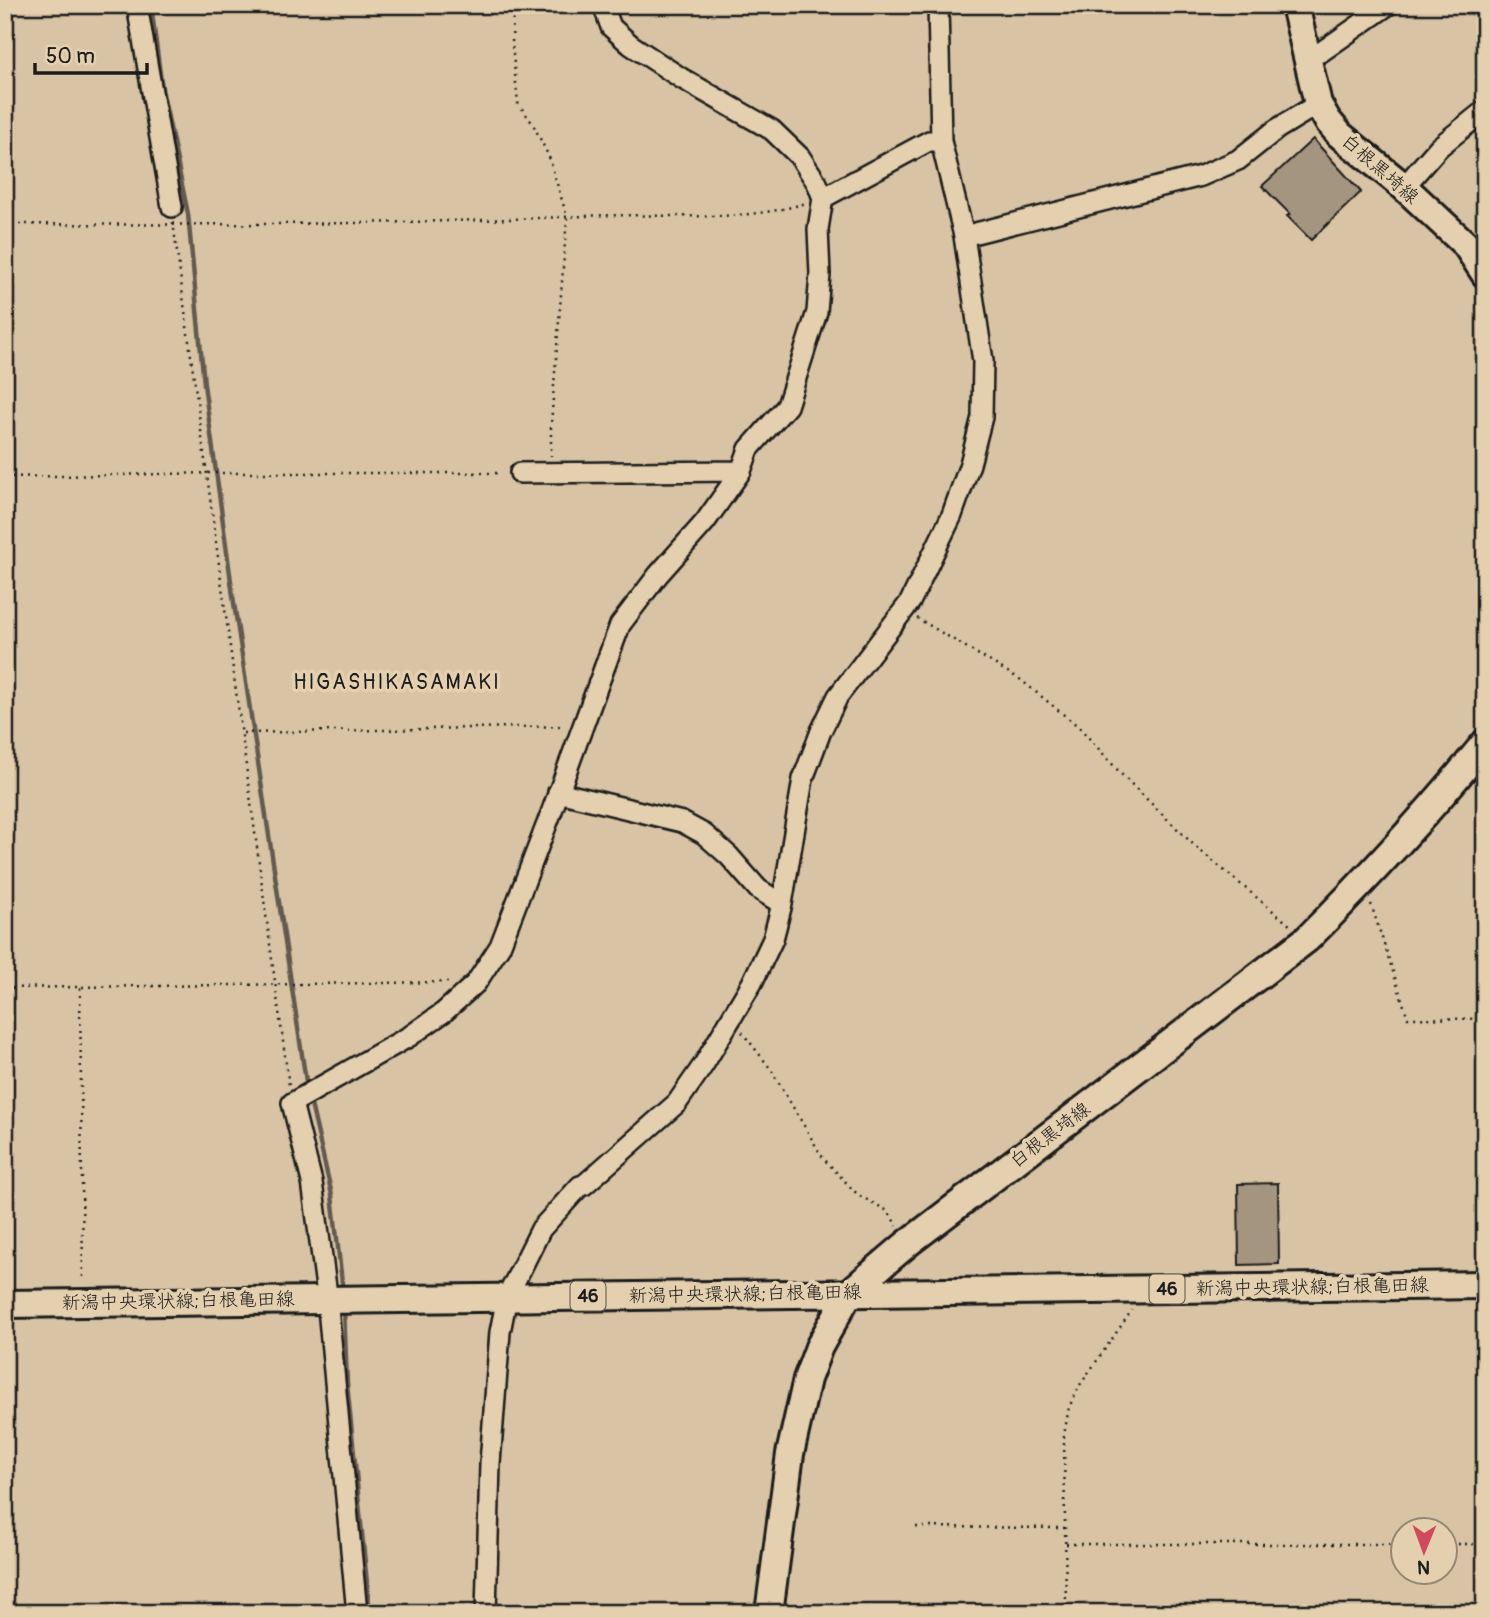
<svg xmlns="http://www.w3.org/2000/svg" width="1490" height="1618" font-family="Pangolin,'Klee One',sans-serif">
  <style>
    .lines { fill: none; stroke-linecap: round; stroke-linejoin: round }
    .stream { stroke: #625a4f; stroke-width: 4.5 }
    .building { fill: #a3957f; stroke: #1c1c1c; stroke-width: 2 }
    .minor-casing { stroke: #1c1c1c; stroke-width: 24 }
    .major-casing { stroke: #1c1c1c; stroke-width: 32 }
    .path { stroke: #1c1c1c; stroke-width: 2.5; stroke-dasharray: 2 5; stroke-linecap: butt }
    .minor { stroke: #e4cfae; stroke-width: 19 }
    .major { stroke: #e4cfae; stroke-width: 26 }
    .labels { text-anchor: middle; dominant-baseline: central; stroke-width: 7; stroke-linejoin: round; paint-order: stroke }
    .shield { fill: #e4cfae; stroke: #585248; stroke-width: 2 }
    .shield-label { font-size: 18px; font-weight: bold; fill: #1c1c1c }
    .street-label { font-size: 19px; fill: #1c1c1c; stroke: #e4cfae }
    .neighbourhood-label { font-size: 21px; letter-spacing: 2px; fill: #1c1c1c; stroke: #e4cfae }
  </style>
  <rect width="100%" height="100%" fill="#d8c4a5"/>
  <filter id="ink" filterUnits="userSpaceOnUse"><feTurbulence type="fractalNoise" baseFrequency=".0143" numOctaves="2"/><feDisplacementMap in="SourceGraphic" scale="14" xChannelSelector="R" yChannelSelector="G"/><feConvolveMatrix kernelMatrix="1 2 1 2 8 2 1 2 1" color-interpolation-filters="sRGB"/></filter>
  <g filter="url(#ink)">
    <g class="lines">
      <path class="stream" d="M151,5L162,89L188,214L204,384L234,603L307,1088
        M310,1100L332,1195L343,1291
        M344,1307L347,1384L370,1613"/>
    </g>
    <path class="building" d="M1313,139L1361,192L1311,240L1287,216L1290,214L1262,186Z
      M1278,1183L1279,1264L1239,1265L1238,1184Z"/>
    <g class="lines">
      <defs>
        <path id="minor" d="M137,5L172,207
          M1308,56L1321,52L1388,5
          M1404,187L1439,147L1485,110
          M823,198L929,141H941
          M964,236L1201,176L1238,160L1277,129L1318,104
          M520,473L741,471
          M558,792L682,822L704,834L729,856L758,889L782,904
          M357,1613L326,1287L312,1182L292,1103L410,1036L444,1012L476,983L500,946L550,816L620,625L658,575L705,522L741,471L749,449L787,406L817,312L820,274L818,229L823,198L817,183L800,157L772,130L681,78L631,45L611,27L603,5
          M486,1613L490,1463L500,1332L507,1297L541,1229L580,1186L584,1185L677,1103L704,1064L752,983L773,939L782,904L803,779L821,731L838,696L910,602L952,515L970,464L982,417L983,361L964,236L941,141L938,5"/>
        <path id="major" d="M1295,5L1318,104L1328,121L1340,135L1404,187L1466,245L1485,274
          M5,1304L1485,1285
          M769,1613L790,1454L807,1379L819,1347L849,1293L908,1243L1307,939C1369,877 1429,812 1485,743"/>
      </defs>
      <use href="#minor" class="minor-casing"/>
      <use href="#major" class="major-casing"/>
      <path class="path" d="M513,5L512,45L518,103L533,124L549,157L567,217L551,424V456
        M173,222L289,1086
        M5,224C198,225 392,225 584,216C659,212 734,225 806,203
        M5,477L214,473H502
        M917,618L1021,680L1079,727L1123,776L1196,847L1291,926
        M243,733L564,726
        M1371,904L1408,1018L1485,1019
        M5,988L450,982
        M80,988L83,1282
        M742,1032L770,1068L823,1158L858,1195L888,1211L897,1226
        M916,1527L1065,1528
        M1066,1544H1402
        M1444,1544H1485
        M1066,1613L1064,1435L1069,1407L1080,1385L1132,1310"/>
      <use href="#minor" class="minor"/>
      <use href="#major" class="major"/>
    </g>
  </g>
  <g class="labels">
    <g class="shield">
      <rect x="1149.5" y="1274.5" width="35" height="29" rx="5"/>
      <rect x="570.5" y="1281.5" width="35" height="29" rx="5"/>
    </g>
    <g class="shield-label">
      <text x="1167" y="1289">46</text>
      <text x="588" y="1296">46</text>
    </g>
    <g class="street-label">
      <text transform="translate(1380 169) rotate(41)">白根黒埼線</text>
      <text transform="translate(1050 1135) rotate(-37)">白根黒埼線</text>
      <text transform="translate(1312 1287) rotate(-1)">新潟中央環状線;白根亀田線</text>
      <text transform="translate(745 1294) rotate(-1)">新潟中央環状線;白根亀田線</text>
      <text transform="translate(178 1301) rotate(-1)">新潟中央環状線;白根亀田線</text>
    </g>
    <g class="neighbourhood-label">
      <text x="397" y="682">HIGASHIKASAMAKI</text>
    </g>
  </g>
  <rect width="1490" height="1618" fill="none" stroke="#e4cfae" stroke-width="28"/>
  <rect x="14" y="14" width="1462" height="1590" fill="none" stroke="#1c1c1c" stroke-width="2.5" filter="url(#ink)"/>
  <g transform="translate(1424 1551) rotate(181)"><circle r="33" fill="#e4cfae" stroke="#948774" stroke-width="2"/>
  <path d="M0-5L12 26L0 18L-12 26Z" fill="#d1495b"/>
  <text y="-10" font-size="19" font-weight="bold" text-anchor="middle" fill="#1c1c1c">N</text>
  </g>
  <path d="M35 63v10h112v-10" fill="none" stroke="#1c1c1c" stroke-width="3.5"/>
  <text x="46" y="63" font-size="21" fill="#1c1c1c" stroke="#e4cfae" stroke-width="5" paint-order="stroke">50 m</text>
</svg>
